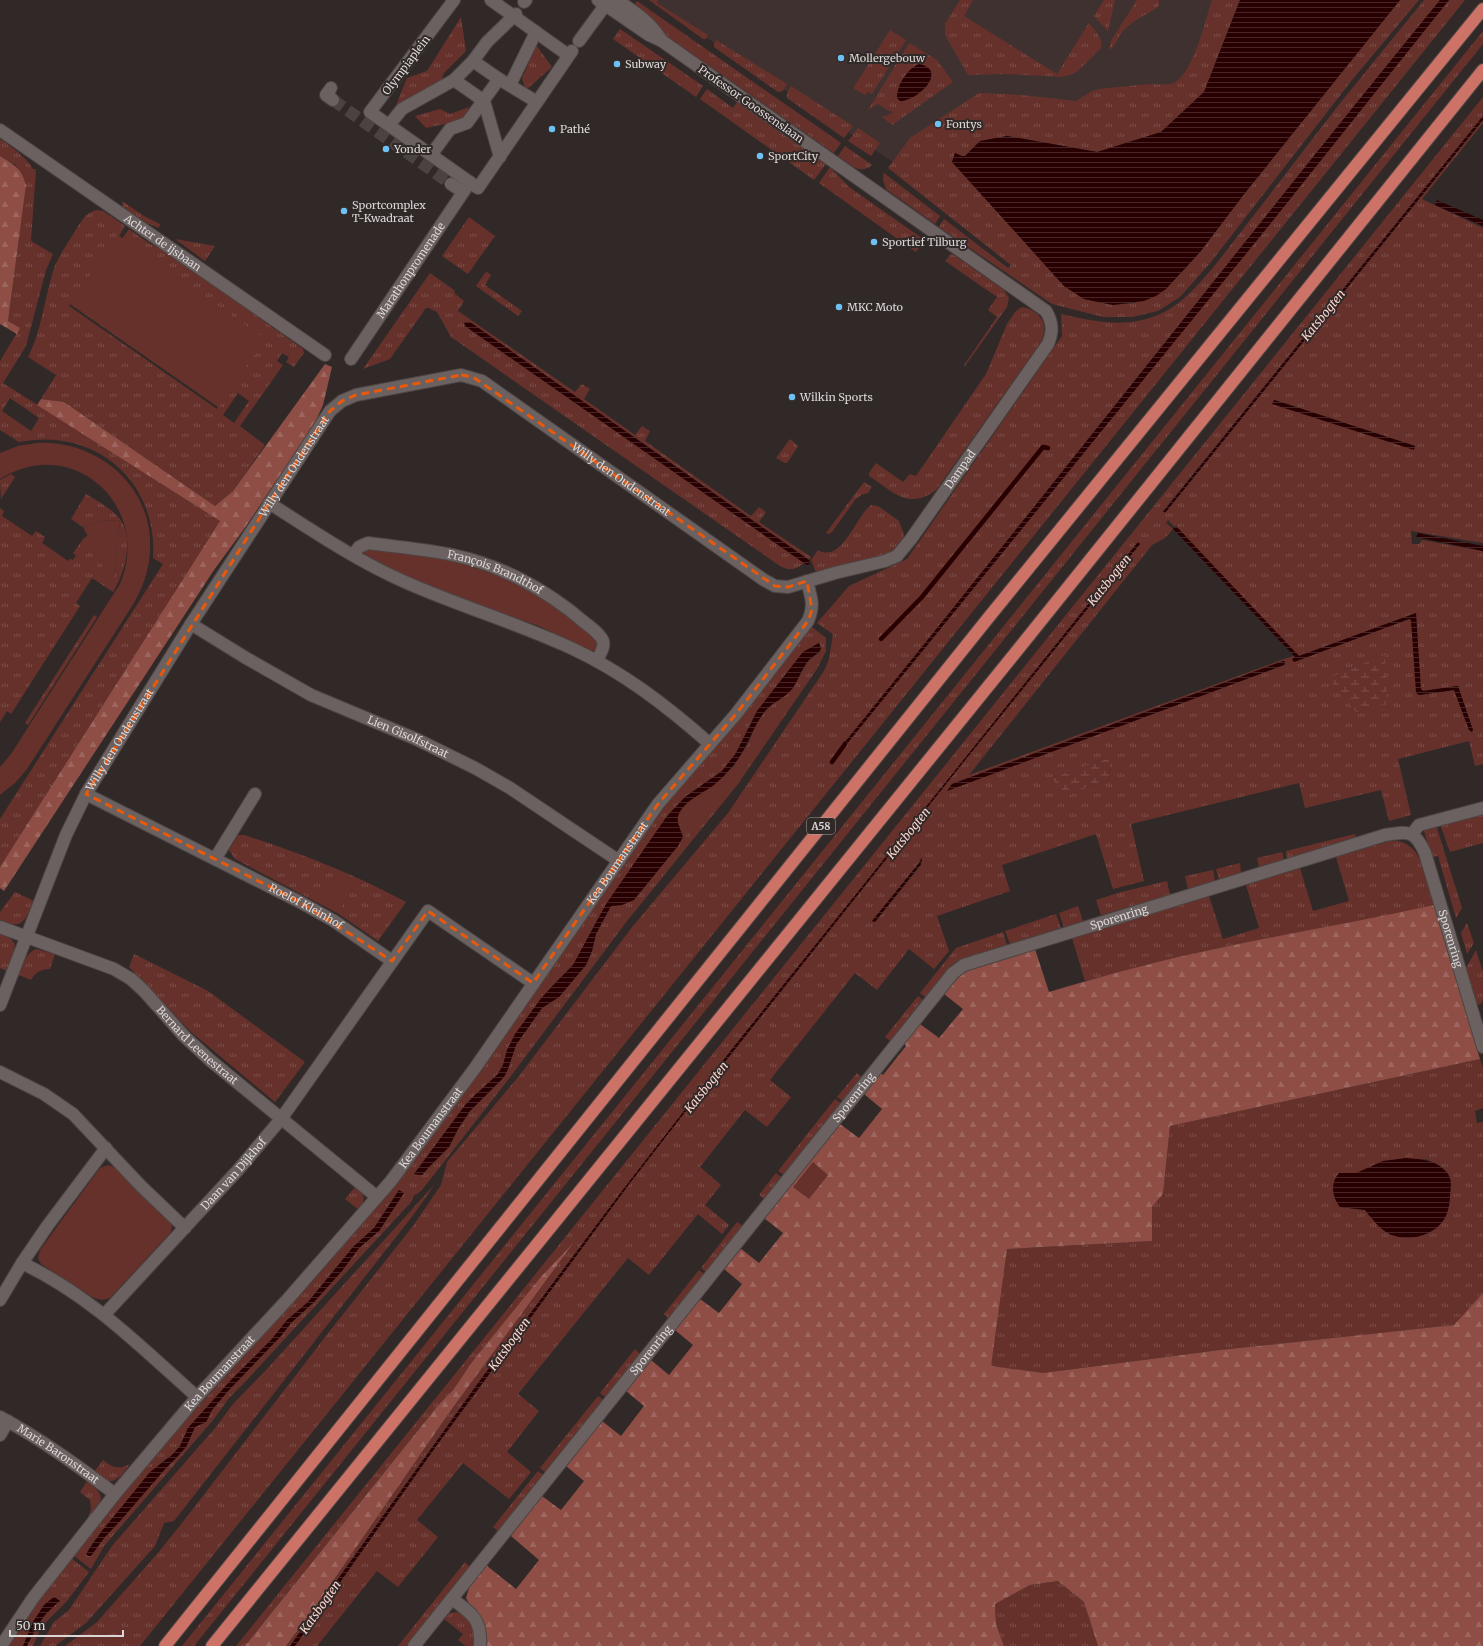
<svg xmlns="http://www.w3.org/2000/svg" width="1483" height="1646" font-family="Merriweather,serif">
  <style>
    .built { fill: #3f312f }
    .grass { fill: url(#grass-tufts); fill-rule: evenodd }
    .forest { fill: url(#forest-firs) }
    .wetland { fill: url(#wetland-marsh) }
    .park { fill: #67312b }
    .water { fill: url(#water-rules) }
    .lines { fill: none; stroke-linecap: round; stroke-linejoin: round }
    .stream { stroke: #280001; stroke-width: 4.5 }
    .minor-tunnel { stroke: #4b4342; stroke-width: 12; stroke-dasharray: 12 6; stroke-linecap: butt }
    .minor-casing { stroke: #4c4544; stroke-width: 14 }
    .highway-casing { stroke: #4c4544; stroke-width: 14 }
    .minor { stroke: #6a6160; stroke-width: 12 }
    .highway { stroke: #cd7267; stroke-width: 12 }
    .marked { fill: none; stroke: #e8590c; stroke-width: 3; stroke-dasharray: 8 5; stroke-linejoin: round }
    .poi-dot { fill: #6ec2f3; stroke: #312928; stroke-width: 1.5 }
    .labels { text-anchor: middle; dominant-baseline: central; stroke-width: 4; stroke-linejoin: round; paint-order: stroke }
    .shield { fill: #312928; stroke: #a9a3a2; stroke-width: 1 }
    .shield-label { font-size: 10px; font-weight: bold; fill: #dcd7d7 }
    .poi-label { font-size: 11px; fill: #dcd7d7; stroke: #312928; text-anchor: start }
    .street-label { font-size: 11px; fill: #dcd7d7; stroke: #312928 }
    .water-label { font-size: 12px; font-style: italic; fill: #ffd6cf; stroke: #312928 }
  </style>
  <defs>
    <pattern id="grass-tufts" width="24" height="20" patternUnits="userSpaceOnUse"><rect width="24" height="20" fill="#67312b"/><path d="M3 7l-1-3M5 7V3M7 7l1-3M15 17l-1-3M17 17v-4M19 17l1-3" fill="none" stroke="#7c4e49"/></pattern>
    <pattern id="forest-firs" width="22" height="20" patternUnits="userSpaceOnUse"><rect width="22" height="20" fill="#8e4e46"/><path d="M5 1l3.5 6h-7zM16 11l3.5 6h-7z" fill="#9d6760"/></pattern>
    <pattern id="wetland-marsh" width="20" height="14" patternUnits="userSpaceOnUse"><rect width="20" height="14" fill="#67312b"/><path d="M1 5h8M5 5V1M11 12h8M15 12V8" fill="none" stroke="#7c4e49"/></pattern>
    <pattern id="water-rules" width="6" height="5" patternUnits="userSpaceOnUse"><rect width="6" height="5" fill="#280001"/><path d="M0 2.5h6" fill="none" stroke="#472425"/></pattern>
  </defs>
  <rect width="100%" height="100%" fill="#312928"/>
  <path class="built" d="M650,0H1245L1182,81L899,166Z"/>
  <path class="grass" d="M649,0H658L657,3L708,35L706,39H703Z
    M960,0H973L964,16L1057,74L1089,23C1095,31 1103,38 1101,48L1077,72L1063,77L1006,74L968,75L945,35V24Z
    M1104,0H1115L1108,31L1094,16Z
    M1137,0H1159V6C1147,15 1134,19 1124,30C1117,36 1118,45 1109,50L1111,41Z
    M1212,0H1240L1204,92L1161,132L1098,152L1007,136L980,141L965,156H962L955,153L952,162L1064,286L1084,299L1093,301L1113,305L1135,303L1184,270L1200,252L1245,193L1400,0H1419L1352,80L1211,262L1180,297L1158,311L1132,317H1103L1052,304L939,227L944,219L1008,268L1011,265L888,168L910,138L979,93L1022,95L1076,101L1092,91L1100,89C1117,87 1135,85 1153,84C1159,84 1165,85 1171,84C1193,78 1205,20 1212,0Z
    M1424,0H1440C1259,222 1082,448 902,672L911,665L1449,0H1465L140,1646H65L97,1622L158,1553L186,1518L329,1332L413,1226L441,1185L447,1162L519,1076L633,926L728,813L824,671L829,659L833,634L817,623L849,586L907,559L1062,336L1061,314C1097,322 1131,330 1166,311C1196,295 1228,248 1250,220C1288,172 1324,122 1363,75C1383,50 1404,25 1424,0Z
    M637,1L841,143L834,153L668,37L633,7Z
    M461,17L466,51L444,73L441,81L395,108L407,78L427,71Z
    M620,29L703,86L696,97L613,39Z
    M890,30L906,40L872,94L868,92L865,95L854,89V87Z
    M1483,31V44L194,1646H182Z
    M716,40L787,84L783,91L778,92L714,47V44Z
    M909,43L937,60L953,82L892,125L882,117L893,113L878,104L868,110Z
    M536,45L552,67L526,90L522,79Z
    M791,86L853,126L844,138L787,98V93Z
    M707,89L733,108L737,102L826,164L814,180L700,99Z
    M1483,97V116L1163,511L1165,513L1483,120V123L1422,199L1483,228V543L1411,531L1412,544H1419L1422,540L1483,551V764L1475,766L1469,741L1398,759L1411,815L1389,821L1381,790L1305,808L1299,783L1131,824L1144,881L1113,889L1096,834L1002,865L1010,891L937,916L949,951L934,969L909,949L877,990L855,973L770,1080L791,1097L767,1127L745,1110L700,1167L721,1185L705,1205L729,1225L722,1234L698,1214L649,1275L628,1258L518,1394L539,1411L507,1452L531,1472L509,1499L463,1463L417,1520L438,1537L398,1587L377,1571L317,1646H295L437,1445L630,1183L689,1107L958,769L1140,544L1138,542L732,1049L625,1187L481,1379L290,1646H286L315,1607L449,1413L571,1245L545,1273L472,1362L453,1390L440,1403L245,1646H236ZM1275,400L1415,446L1413,449L1273,404ZM1168,520L1299,656L1416,613L1420,689L1422,691L1458,686L1473,730H1469L1454,690L1419,695L1411,620L1409,619L1294,662L1295,658L1294,656L1284,659L969,775L1152,545L1165,538L1173,529L1166,523ZM1283,661L1286,664L1284,665L948,790L952,784ZM1109,758L1110,779L1067,795L1052,778ZM922,859L921,865L875,922L872,921Z
    M469,107L463,120L426,128L415,116L440,109L450,114Z
    M858,128L880,143L871,156L848,141Z
    M0,139C13,148 25,156 33,169H36L31,241L53,254L46,270L26,346L3,383L220,521L0,867V819L163,564L153,558C158,480 94,427 19,442L0,430V361L20,328L8,321L26,185L16,165L0,156ZM10,398L39,418L31,431L2,411Z
    M845,146L872,165C860,176 849,163 838,156Z
    M830,167L849,187L923,239L924,240L916,252L819,183Z
    M884,173L940,216L935,224L886,189L883,180Z
    M122,201L144,216L160,224L159,228L145,222L123,207Z
    M96,210L103,211L125,226L119,236L122,239L129,229L150,244L165,251L303,349L304,353L294,367L286,362L289,357L282,353L277,361L283,365L240,426L265,445L233,491L215,506L64,402L41,399L56,375L28,357C41,332 44,302 52,275C56,259 67,245 75,231C81,222 85,213 96,210ZM70,304L218,407L217,409L69,306ZM238,393L249,401L234,423L223,415Z
    M469,217L495,236L468,274L442,256Z
    M175,239L215,246L205,261Z
    M951,254L954,255L1004,290L1009,298L1007,307L965,366L964,365L997,317L988,310L997,297L945,261Z
    M430,273L454,290L455,294L464,301L458,311L575,392L582,384L590,389L584,399L635,435L642,426L650,431L645,441L751,516L759,507L766,512L759,522L811,557L809,560L637,439L465,326L804,563C796,570 789,571 780,566L451,337L437,312L429,308H426L390,359L363,369Z
    M485,273L487,272L491,275L485,285L522,311L518,316L476,286Z
    M1022,307C1041,311 1049,324 1041,342L936,490C907,511 893,491 869,476V473L876,463L903,482L910,474L916,476L986,374L1007,324L1015,312Z
    M790,439L798,446L787,463H785L776,458Z
    M11,474L15,477L1,499L0,480Z
    M864,482L872,487L868,493L861,495L855,500L832,532L829,534L826,533Z
    M86,494C97,501 111,508 119,518C135,538 125,572 113,592L92,578L76,603L80,606L11,714L7,711L0,722V508L4,511L2,516L32,536L36,531L45,537L42,543L68,561L70,559L73,560L76,555L73,553L84,538L88,536L108,577L114,576L120,520L101,521L83,527L71,519Z
    M871,505L878,506L899,521L904,534L903,538L890,553L816,572L811,560L818,550C842,564 856,516 871,505Z
    M94,615L97,617L28,725L25,723Z
    M812,627L826,638V651L817,669L738,784L627,921L514,1072L422,1190L417,1194L414,1195L412,1201L246,1381L229,1398L214,1419L104,1546L91,1569L73,1555L173,1434L320,1273L395,1185L623,862L679,785ZM819,643L821,648L820,652L808,661L793,688L767,709L756,724L748,744L733,767L682,807L678,815L677,822L680,826L678,846L622,905L611,906L596,934L592,951L586,965L559,997L542,1008L516,1045L508,1069L504,1077L470,1111L458,1129L449,1147L429,1167L422,1175L414,1174L466,1104L475,1095L498,1074L503,1065L507,1050L552,986L573,965L581,952L597,920L685,797L722,771L736,753L757,711L803,652ZM399,1190L400,1199L379,1231L359,1248L342,1271L314,1302L291,1323L281,1336L228,1391L212,1410L206,1422L195,1427L186,1447L177,1457L166,1468L121,1520L104,1538L91,1556L88,1550L94,1541L163,1461L172,1455L180,1446L188,1428L232,1379L271,1340L287,1320L308,1302L353,1247L374,1228Z
    M1483,813V843L1450,852L1440,824Z
    M1436,825L1462,908L1456,918L1438,856L1432,857L1423,828Z
    M1355,834L1356,838L1287,859L1286,851Z
    M238,835H244C300,853 354,874 406,902L378,941L339,914L235,859L229,850Z
    M1390,841C1423,838 1427,881 1434,905L1387,916L1218,948L1085,981L1072,938L1209,896L1223,939L1259,928L1246,885L1300,868L1313,911L1349,901L1336,857Z
    M1282,852L1284,860L1259,867L1257,858Z
    M1240,863L1241,873L1219,880L1216,869Z
    M1213,870L1215,881L1188,889L1185,876Z
    M1167,881L1170,895L1101,915L1096,900L1121,892Z
    M15,892L34,901C25,920 23,931 0,920V912Z
    M1078,906L1083,921L1064,927L1059,913Z
    M1056,914L1061,928L1010,944L1005,931Z
    M1467,923L1474,943L1467,954L1461,933Z
    M1003,932L1007,945L965,958L956,962L950,967L925,997L920,993L956,948Z
    M0,933L11,939L15,944L13,954L7,971L0,968Z
    M36,949L55,954L50,969C42,969 35,972 31,980L19,975C23,964 25,954 36,949Z
    M1476,950L1483,972V1000L1481,1004L1477,1005L1466,968Z
    M134,954L208,991L305,1062L275,1102L190,1031L129,967Z
    M918,996L923,1000L890,1041L885,1037Z
    M1480,1059L1483,1068V1108L1475,1111L1477,1123L1483,1122V1293L1455,1325L1220,1350L1043,1373L990,1367L1007,1249L1152,1241V1207L1163,1194L1170,1126ZM1426,1159L1440,1166L1448,1174L1369,1216L1365,1210L1340,1207L1348,1173H1356Z
    M857,1073L861,1077L843,1101L837,1097Z
    M835,1099L841,1103L784,1175L778,1171Z
    M776,1173L781,1177L764,1199L759,1195Z
    M435,1184L414,1214L174,1521L164,1523L155,1546L86,1623L55,1646H40L54,1622L69,1610L112,1546L216,1427L233,1404L267,1369Z
    M356,1186C365,1196 366,1198 359,1210L345,1199Z
    M737,1222L743,1226L706,1272L701,1268Z
    M699,1270L704,1274L668,1318L664,1314Z
    M635,1349L640,1354L605,1397L600,1393Z
    M598,1396L603,1400L545,1472L540,1468Z
    M103,1460C113,1468 119,1470 130,1464L121,1476L113,1481H106L95,1471Z
    M538,1471L543,1475L498,1531L493,1527Z
    M87,1481C108,1497 102,1501 88,1518L91,1509L90,1500L80,1492Z
    M71,1558L89,1572L67,1601L48,1620L40,1630L33,1646H27C37,1626 42,1615 60,1601L54,1597L44,1605L33,1622L23,1646H8L26,1621L37,1601Z
    M465,1562L470,1567L406,1646H398Z
    M1058,1581L1084,1602L1098,1646H1004L996,1624L995,1604L1030,1585Z
    M457,1612L463,1614L474,1626L475,1646H466L458,1640L463,1634L444,1619L450,1613Z"/>
  <path class="forest" d="M0,156C15,165 21,168 26,185L8,321L20,328L17,334L0,324Z
    M325,364L332,367L323,405L314,425L244,529L214,570L4,891L0,888V867L220,521L37,405L41,399L64,402L215,506L233,491Z
    M1434,905L1480,1059L1170,1126L1163,1194L1152,1207V1241L1007,1249L991,1366L1043,1373L1220,1350L1454,1325L1483,1293V1646H1098L1084,1602L1058,1581L1030,1585L995,1604L996,1624L1004,1646H485L471,1607L466,1598L469,1588L486,1565L516,1589L539,1560L511,1536L542,1496L561,1510L584,1481L566,1466L602,1421L621,1436L644,1406L626,1391L651,1360L669,1375L693,1345L675,1330L700,1299L719,1313L742,1284L724,1269L740,1248L759,1263L783,1233L764,1218L840,1124L859,1138L882,1109L864,1094L881,1073L883,1075L906,1046L904,1043L920,1024L939,1038L963,1009L944,994L963,972L1035,949L1049,992C1105,975 1162,960 1219,948C1291,933 1362,921 1434,905Z
    M574,1242L449,1413L315,1607L286,1646H245L440,1403L453,1390L472,1362L540,1278Z"/>
  <path class="wetland" d="M1385,655L1387,704L1356,712L1328,678Z
    M1109,758L1110,779L1067,795L1051,778Z"/>
  <path class="park" d="M118,235L265,339L219,407L70,303Z
    M37,443C99,440 154,488 150,551C149,570 143,587 134,603L27,769L16,782L0,795V767L11,754L120,584C153,506 72,433 0,479V453L18,446Z
    M120,520L114,577L111,580L109,579L83,527L101,521Z
    M368,549L390,551L451,560L511,580L563,610L596,638L599,642L595,650L590,651L539,626L474,604L408,577L364,554L365,551Z
    M786,698L793,702L736,782L691,838L685,816L725,780L746,754L760,723Z
    M334,877L354,885L340,910L321,899Z
    M813,1162L828,1175L809,1199L793,1187Z
    M108,1165L116,1168L170,1219L172,1225L171,1232L110,1298L102,1300L94,1298L41,1264L38,1258L40,1250L100,1168Z"/>
  <path class="water" d="M1240,0H1400L1245,193L1200,252L1166,289L1156,296L1144,301L1113,305L1084,299L1064,286L952,162L955,153L962,156H965L980,141L1007,136L1097,152L1161,132L1204,92Z
    M1440,0H1449L1267,228L842,750L840,748C1042,500 1238,248 1440,0Z
    M919,64C949,70 918,101 900,101L897,98C897,85 907,69 919,64Z
    M1483,116V120L1165,513L1163,512Z
    M1437,200L1483,220V226L1435,205Z
    M464,322H470L809,560L810,564L807,565L804,563L465,326Z
    M1274,400L1287,404L1415,446L1414,450L1272,404Z
    M1176,526L1299,656L1416,613L1421,689L1423,691L1458,686L1473,730L1472,732L1469,730L1454,690L1419,695L1416,693L1411,620L1409,619L1294,662L1292,659L1295,657L1173,529Z
    M1418,533L1483,546V551L1416,537Z
    M1138,542L1140,544L958,769L689,1107L630,1183L437,1445L295,1646H290L481,1379L625,1187L732,1049Z
    M819,643L821,648C819,654 813,655 809,660C801,668 799,680 792,689C785,698 773,702 766,710C751,728 747,751 731,768C726,774 720,780 714,785C702,794 685,800 679,814C675,821 681,830 683,837L678,846L634,900L622,905L611,906L596,934L592,951L586,965L559,997L542,1008L516,1045L508,1069L504,1077L470,1111L458,1129L449,1147L429,1167L422,1175L414,1174L466,1104L475,1095L498,1074L503,1065L507,1050L515,1034L542,997L573,965L606,904L667,816L685,797L722,771L736,753L757,711L803,652Z
    M1283,661H1285L1284,665L947,791L952,784Z
    M922,857L921,864L875,922L872,921L919,863Z
    M1406,1158C1421,1159 1438,1160 1448,1174C1452,1180 1451,1188 1450,1195C1450,1204 1448,1214 1443,1221C1433,1235 1411,1241 1395,1236C1382,1233 1373,1220 1365,1210L1340,1207C1332,1197 1330,1183 1339,1173H1356L1383,1161Z
    M399,1190L404,1193L379,1231L359,1248L342,1271L314,1302L291,1323L281,1336L228,1391L212,1410L206,1422L195,1427L186,1447L177,1457L166,1468L121,1520L104,1538L91,1556H88L86,1554L101,1532L150,1472L172,1455L180,1446L188,1428L232,1379L271,1340L287,1320L308,1302L353,1247L374,1228Z
    M54,1597L60,1601C42,1615 37,1626 27,1646H23L33,1622L44,1605Z"/>
  <g class="lines">
    <path class="stream" d="M881,639L922,597L1043,447L1048,448
      M832,762L845,744"/>
    <path class="minor-tunnel" d="M333,100L451,184"/>
    <defs>
      <g id="minor">
        <path d="M454,0L370,112L478,188L572,51"/>
        <path d="M491,0L568,55"/>
        <path d="M617,0C633,11 651,22 661,40"/>
        <path d="M524,2L526,0"/>
        <path d="M579,41L609,0"/>
        <path d="M473,61L499,79L537,102"/>
        <path d="M454,80L484,101L500,157"/>
        <path d="M510,85L536,32"/>
        <path d="M331,88L326,95L333,100"/>
        <path d="M389,125L402,109L454,80L473,61L487,42L516,14"/>
        <path id="s1" d="M0,130L325,355"/>
        <path d="M431,155L450,129L467,123L499,79"/>
        <path d="M451,184L463,192"/>
        <path id="s2" d="M351,359L470,182"/>
        <path d="M269,503C313,531 357,561 405,582C459,606 517,623 571,648C623,672 667,706 710,744"/>
        <path id="s3" d="M353,555L359,547L368,543C396,547 425,549 453,555C501,565 547,590 584,622C590,627 600,633 603,641C605,648 599,655 597,661"/>
        <path id="s4" d="M191,624L246,658L311,695L416,739L475,768L510,788L619,861"/>
        <path id="s5" d="M86,794L302,903L334,921L392,961"/>
        <path d="M1412,834L1419,825L1483,808"/>
        <path d="M215,859L255,794"/>
        <path id="s6" d="M0,927L114,969L131,979L144,991L184,1036L211,1061L377,1197"/>
        <path id="s7" d="M0,1005L66,835L86,794L191,624L330,411L342,401L356,395L461,375L482,381L764,580L775,586L788,587L835,573L885,561L897,556L911,539L1048,344C1053,332 1053,323 1046,311L662,41L649,35L598,0"/>
        <path d="M0,1072L44,1094L73,1114L141,1186L185,1228"/>
        <path d="M22,1263C91,1296 140,1346 197,1397"/>
        <path d="M0,1300L22,1263L48,1225L106,1148"/>
        <path id="s8" d="M105,1314L238,1170L281,1119L428,911L533,983"/>
        <path id="s9" d="M0,1417C41,1439 78,1466 115,1494"/>
        <path d="M0,1435L8,1421"/>
        <path d="M452,1599C472,1613 482,1620 480,1646"/>
        <path id="s10" d="M1,1646L33,1598L115,1494L197,1397L287,1300L391,1181L475,1068L658,804L736,714L808,621C815,604 811,598 807,581"/>
        <path id="s11" d="M414,1646L953,973L964,965L1385,835C1408,831 1415,830 1425,853L1483,1047"/>
      </g>
      <path id="highway" d="M165,1646L989,617L1483,9
        M212,1646L1024,642L1483,70"/>
    </defs>
    <use href="#minor" class="minor-casing"/>
    <use href="#highway" class="highway-casing"/>
    <use href="#minor" class="minor"/>
    <use href="#highway" class="highway"/>
  </g>
  <path class="marked" d="M461,375L473,377L775,586L788,587L807,581L812,610L808,621L736,714L658,804L533,983L428,911L392,961L302,903L86,794L269,503L330,411L342,401L356,395Z"/>
  <g class="poi-dot">
    <circle cx="841" cy="58" r="4"/>
    <circle cx="617" cy="64" r="4"/>
    <circle cx="938" cy="124" r="4"/>
    <circle cx="552" cy="129" r="4"/>
    <circle cx="386" cy="149" r="4"/>
    <circle cx="760" cy="156" r="4"/>
    <circle cx="344" cy="211" r="4"/>
    <circle cx="874" cy="242" r="4"/>
    <circle cx="839" cy="307" r="4"/>
    <circle cx="792" cy="397" r="4"/>
  </g>
  <g class="labels">
    <rect class="shield" x="807" y="818" width="28" height="16" rx="3"/>
    <g class="shield-label">
      <text x="821" y="826">A58</text>
    </g>
    <g class="poi-label">
      <text x="849" y="58">Mollergebouw</text>
      <text x="625" y="64">Subway</text>
      <text x="946" y="124">Fontys</text>
      <text x="560" y="129">Pathé</text>
      <text x="394" y="149">Yonder</text>
      <text x="768" y="156">SportCity</text>
      <text x="352" y="205">Sportcomplex<tspan x="352" dy="13">T-Kwadraat</tspan></text>
      <text x="882" y="242">Sportief Tilburg</text>
      <text x="847" y="307">MKC Moto</text>
      <text x="800" y="397">Wilkin Sports</text>
    </g>
    <g class="street-label">
      <text transform="translate(406 65) rotate(-53)">Olympiaplein</text>
      <text transform="translate(751 104) rotate(35)">Professor Goossenslaan</text>
      <text stroke="none"><textPath href="#s1" startOffset="198">Achter de ijsbaan</textPath></text>
      <text stroke="none"><textPath href="#s2" startOffset="107">Marathonpromenade</textPath></text>
      <text stroke="none"><textPath href="#s7" startOffset="616">Willy den Oudenstraat</textPath></text>
      <text stroke="none"><textPath href="#s7" startOffset="1433">Dampad</textPath></text>
      <text stroke="none"><textPath href="#s7" startOffset="1012">Willy den Oudenstraat</textPath></text>
      <text stroke="none"><textPath href="#s3" startOffset="151">François Brandthof</textPath></text>
      <text stroke="none"><textPath href="#s4" startOffset="245">Lien Gisolfstraat</textPath></text>
      <text stroke="none"><textPath href="#s7" startOffset="292">Willy den Oudenstraat</textPath></text>
      <text stroke="none"><textPath href="#s10" startOffset="998">Kea Boumanstraat</textPath></text>
      <text stroke="none"><textPath href="#s5" startOffset="247">Roelof Kleinhof</textPath></text>
      <text stroke="none"><textPath href="#s11" startOffset="1038">Sporenring</textPath></text>
      <text stroke="none"><textPath href="#s11" startOffset="1456">Sporenring</textPath></text>
      <text stroke="none"><textPath href="#s6" startOffset="235">Bernard Leenestraat</textPath></text>
      <text stroke="none"><textPath href="#s11" startOffset="703">Sporenring</textPath></text>
      <text stroke="none"><textPath href="#s10" startOffset="674">Kea Boumanstraat</textPath></text>
      <text stroke="none"><textPath href="#s8" startOffset="190">Daan van Dijkhof</textPath></text>
      <text stroke="none"><textPath href="#s11" startOffset="379">Sporenring</textPath></text>
      <text stroke="none"><textPath href="#s10" startOffset="350">Kea Boumanstraat</textPath></text>
      <text stroke="none"><textPath href="#s9" startOffset="69">Marie Baronstraat</textPath></text>
    </g>
    <g class="water-label">
      <text transform="translate(1323 315) rotate(-51)">Katsbogten</text>
      <text transform="translate(1109 580) rotate(-51)">Katsbogten</text>
      <text transform="translate(908 833) rotate(-51)">Katsbogten</text>
      <text transform="translate(706 1087) rotate(-51)">Katsbogten</text>
      <text transform="translate(509 1344) rotate(-54)">Katsbogten</text>
      <text transform="translate(320 1607) rotate(-55)">Katsbogten</text>
    </g>
  </g>
  <path d="M10 1630v6h113v-6" fill="none" stroke="#dcd7d7" stroke-width="2"/>
  <text x="16" y="1630" font-size="12" fill="#dcd7d7" stroke="#312928" stroke-width="3" paint-order="stroke">50 m</text>
</svg>
